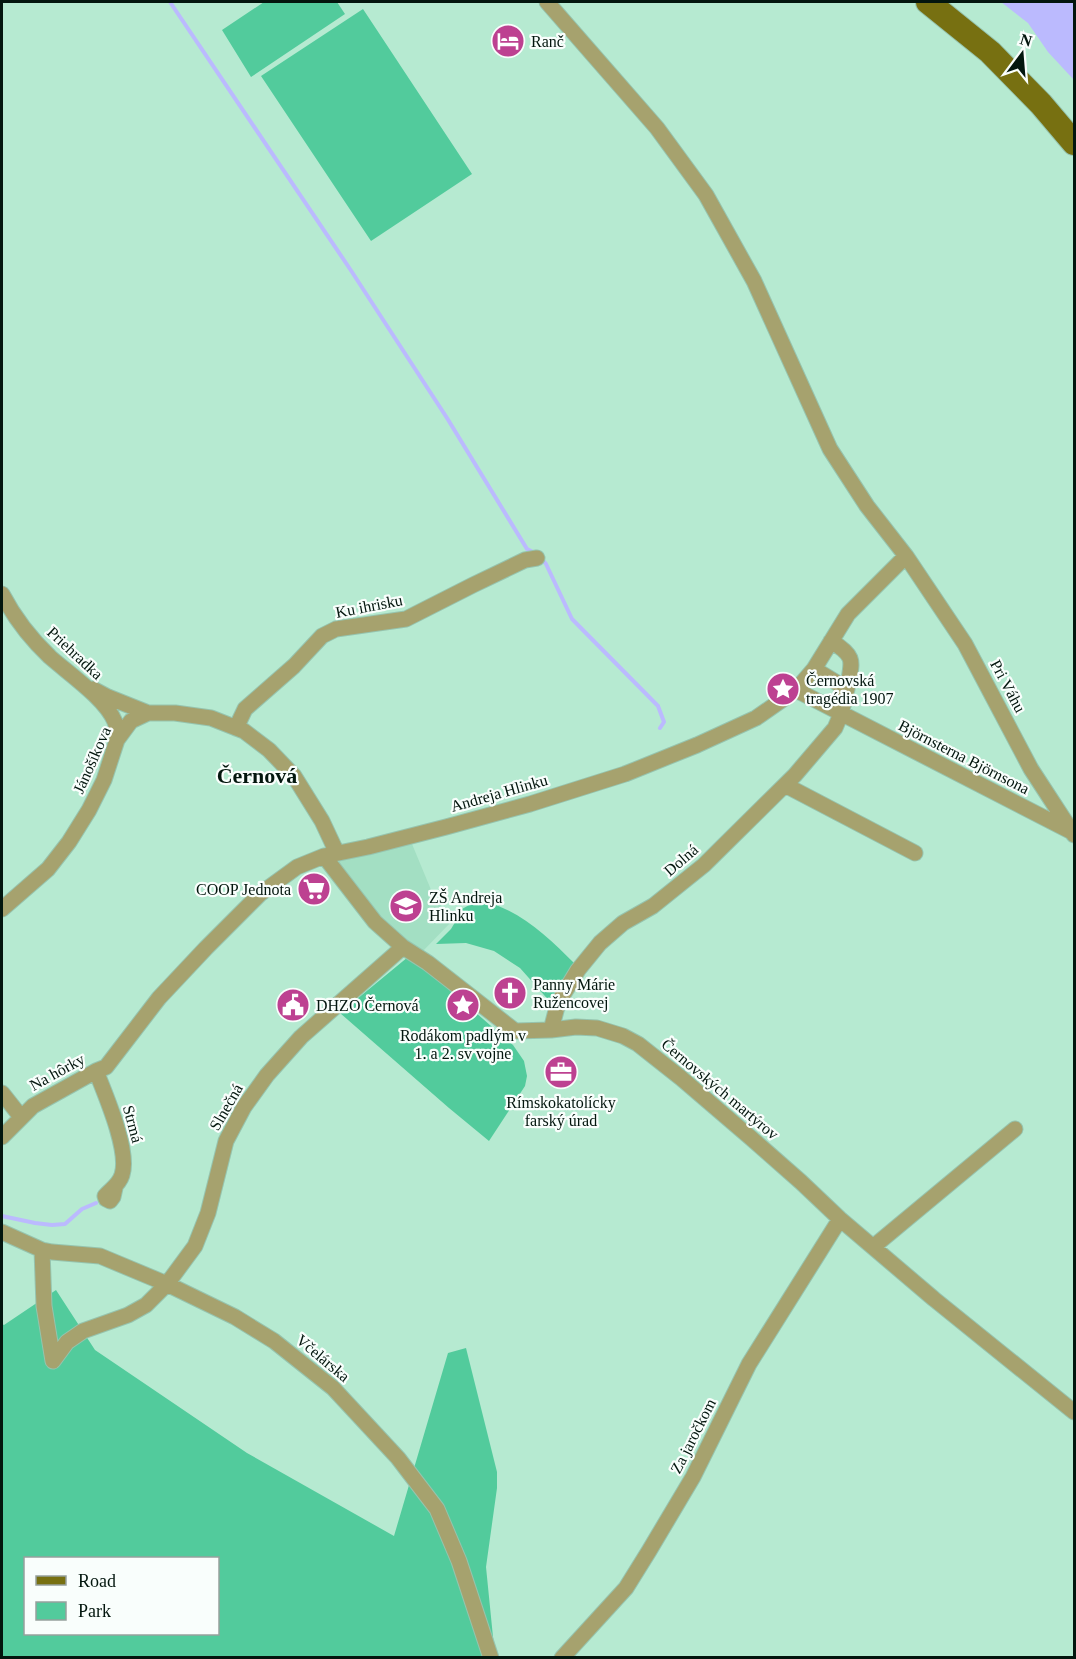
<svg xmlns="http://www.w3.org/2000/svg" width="1076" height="1659" font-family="'Times New Roman',serif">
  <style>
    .built { fill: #a3dfc3 }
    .green { fill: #52cb9c; fill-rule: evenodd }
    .water { fill: #bbbafe }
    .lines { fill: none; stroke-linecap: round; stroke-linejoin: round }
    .stream { stroke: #bbbafe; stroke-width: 4 }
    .street-casing { stroke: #96c4ae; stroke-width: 17 }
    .primary-casing { stroke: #96c4ae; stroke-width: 26 }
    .street { stroke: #a6a26e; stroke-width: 15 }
    .primary { stroke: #777011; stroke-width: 24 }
    .labels { text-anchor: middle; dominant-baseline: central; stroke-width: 4.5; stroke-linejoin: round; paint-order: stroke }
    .poi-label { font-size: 16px; fill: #03160e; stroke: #f9fefc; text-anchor: start }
    .street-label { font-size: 16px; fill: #03160e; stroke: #f9fefc }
    .district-label { font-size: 22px; font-weight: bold; fill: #03160e; stroke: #f9fefc }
  </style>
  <rect width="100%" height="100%" fill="#b6ead1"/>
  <path class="built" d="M412,844L434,897L453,920L422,952L377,916L332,860Z"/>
  <path class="green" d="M264,2H337L345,14L251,77L222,30Z
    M363,9L472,174L371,241L261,76Z
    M485,902C520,910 549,938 574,963L552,1004L520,968L494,951L466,943L436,944L451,929L457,919L453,914L471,904Z
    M408,957L430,973L513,1045L524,1061L527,1076L525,1086L489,1141L449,1108L340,1013Z
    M56,1290L95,1350L247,1453L394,1536L448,1353L466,1348L497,1472V1488L486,1567L495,1657H2V1324L4,1325ZM26,1558H218V1634H26Z"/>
  <path class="water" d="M1001,2H1074V80L1048,52L1028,23Z"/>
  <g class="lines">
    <path class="stream" d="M170,2L350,269L447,418L527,549L535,553
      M541,558L546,564L572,619L658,706L664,722L660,728
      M2,1216L35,1223L52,1225L65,1224L82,1209L96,1203"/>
    <defs>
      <path id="street" d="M547,2L657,128L706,195L754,281L830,449L867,506L906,556L965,644L1031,769L1074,835
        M2,594C14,617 31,639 50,657C68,673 106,699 115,722C117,727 117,735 117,740
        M831,641C857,657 852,661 847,689
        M93,689L108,697L148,713
        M796,690L1070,831
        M236,728L245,709L294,666L322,636L336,629L406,619L473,585L525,560L537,558
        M785,785L915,853
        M324,856L375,922L403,947L428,963L515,1031L551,1030L576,1027L597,1028L623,1036L638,1044L681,1078L751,1138L801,1182L840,1219L934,1299L1074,1412
        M2,909L48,869L69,842L89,810L104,780L117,740L131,721L148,713H175L211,718L244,731L269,750L294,776L322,821L337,853
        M551,1030L558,1003L578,970L600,943L623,923L653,906L704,865L795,775L835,728L841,714L847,689L814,669
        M96,1071C105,1094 130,1151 122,1175C119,1185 111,1189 105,1196L106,1199L110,1201L113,1197L115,1188
        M2,1093L21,1117
        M2,1137L33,1106L96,1071L106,1067L159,998L206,948L260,894L297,867L324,856L368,847L446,827L530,804L625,774L697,745L756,718L796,690L814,669L848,614L906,556
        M2,1232L42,1250L52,1252L100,1256L167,1284L235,1317L274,1341L333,1388L398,1458L437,1509L459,1561L491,1658
        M873,1247L1015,1129
        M42,1250L44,1306L53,1361
        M53,1361L67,1342L83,1331L128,1315L146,1305L167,1284L195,1246L208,1213L226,1141L244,1107L267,1075L301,1037L403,947
        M562,1658L626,1588L649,1551L693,1477L749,1364L840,1219"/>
      <path id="primary" d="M928,2L990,52L1041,104L1074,143"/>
    </defs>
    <use href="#street" class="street-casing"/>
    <use href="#primary" class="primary-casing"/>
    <use href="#street" class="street"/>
    <use href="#primary" class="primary"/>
  </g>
  <defs>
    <symbol id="hotel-disc" viewBox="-11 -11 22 22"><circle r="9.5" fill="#bd4191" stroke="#f9fefc"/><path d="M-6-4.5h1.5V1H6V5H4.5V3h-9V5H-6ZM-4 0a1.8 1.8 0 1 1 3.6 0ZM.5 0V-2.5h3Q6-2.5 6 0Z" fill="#fff"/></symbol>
    <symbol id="sight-disc" viewBox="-11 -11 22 22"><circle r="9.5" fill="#bd4191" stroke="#f9fefc"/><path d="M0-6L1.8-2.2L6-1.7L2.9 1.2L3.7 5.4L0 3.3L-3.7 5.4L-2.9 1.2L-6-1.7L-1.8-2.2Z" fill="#fff"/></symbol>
    <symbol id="supermarket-disc" viewBox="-11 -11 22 22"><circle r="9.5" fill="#bd4191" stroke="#f9fefc"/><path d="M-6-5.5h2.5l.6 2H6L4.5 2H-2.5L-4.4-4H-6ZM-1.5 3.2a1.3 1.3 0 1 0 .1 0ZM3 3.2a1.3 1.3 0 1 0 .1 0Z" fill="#fff"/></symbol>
    <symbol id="school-disc" viewBox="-11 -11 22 22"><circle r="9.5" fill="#bd4191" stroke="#f9fefc"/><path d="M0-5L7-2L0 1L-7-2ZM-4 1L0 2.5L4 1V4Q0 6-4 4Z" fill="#fff"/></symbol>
    <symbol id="church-disc" viewBox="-11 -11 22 22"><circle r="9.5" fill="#bd4191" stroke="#f9fefc"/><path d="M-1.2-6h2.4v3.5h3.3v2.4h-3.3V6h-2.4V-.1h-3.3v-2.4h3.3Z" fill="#fff"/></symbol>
    <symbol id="civic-disc" viewBox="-11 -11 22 22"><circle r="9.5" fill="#bd4191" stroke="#f9fefc"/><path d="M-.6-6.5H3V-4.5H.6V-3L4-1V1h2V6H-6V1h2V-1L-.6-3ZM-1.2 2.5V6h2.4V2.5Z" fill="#fff"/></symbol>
    <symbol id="office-disc" viewBox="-11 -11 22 22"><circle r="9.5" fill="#bd4191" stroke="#f9fefc"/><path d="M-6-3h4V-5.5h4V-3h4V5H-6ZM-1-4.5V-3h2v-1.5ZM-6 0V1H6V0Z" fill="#fff"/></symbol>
  </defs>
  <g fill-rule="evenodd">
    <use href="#hotel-disc" x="489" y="22" width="38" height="38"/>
    <use href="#sight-disc" x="764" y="670" width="38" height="38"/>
    <use href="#supermarket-disc" x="295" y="870" width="38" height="38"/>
    <use href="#school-disc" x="387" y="887" width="38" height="38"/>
    <use href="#church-disc" x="491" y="974" width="38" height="38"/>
    <use href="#civic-disc" x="274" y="986" width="38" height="38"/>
    <use href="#sight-disc" x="444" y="986" width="38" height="38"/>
    <use href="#office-disc" x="542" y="1053" width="38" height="38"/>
  </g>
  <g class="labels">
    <g class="poi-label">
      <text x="531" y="41">Ranč</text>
      <text x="806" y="680">Černovská<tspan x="806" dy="18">tragédia 1907</tspan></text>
      <text x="291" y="889" text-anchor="end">COOP Jednota</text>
      <text x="429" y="897">ZŠ Andreja<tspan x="429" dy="18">Hlinku</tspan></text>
      <text x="533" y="984">Panny Márie<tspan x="533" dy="18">Ružencovej</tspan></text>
      <text x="316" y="1005">DHZO Černová</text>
      <text x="463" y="1035" text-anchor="middle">Rodákom padlým v<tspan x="463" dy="18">1. a 2. sv vojne</tspan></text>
      <text x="561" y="1102" text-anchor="middle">Rímskokatolícky<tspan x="561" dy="18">farský úrad</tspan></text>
    </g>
    <g class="street-label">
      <text transform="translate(369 606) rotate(-11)">Ku ihrisku</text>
      <text transform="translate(75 653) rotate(43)">Priehradka</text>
      <text transform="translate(1008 686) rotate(62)">Pri Váhu</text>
      <text transform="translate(964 757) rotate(27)">Björnsterna Björnsona</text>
      <text transform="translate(92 760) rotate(-66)">Jánošíkova</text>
      <text transform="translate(499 793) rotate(-16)">Andreja Hlinku</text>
      <text transform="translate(681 860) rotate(-41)">Dolná</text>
      <text transform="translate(57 1072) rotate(-29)">Na hôrky</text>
      <text transform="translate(720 1089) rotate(40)">Černovských martýrov</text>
      <text transform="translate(226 1107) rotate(-60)">Slnečná</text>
      <text transform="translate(133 1124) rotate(75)">Strmá</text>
      <text transform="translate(323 1358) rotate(40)">Včelárska</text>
      <text transform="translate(693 1436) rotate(-63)">Za jaročkom</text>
    </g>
    <g class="district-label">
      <text x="257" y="775">Černová</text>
    </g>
  </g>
  <rect width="1076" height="1659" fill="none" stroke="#03160e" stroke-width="6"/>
  <rect x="24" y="1557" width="195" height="78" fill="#f9fefc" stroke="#97a19d" stroke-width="1.5"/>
  <rect x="36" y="1576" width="30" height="9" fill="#777011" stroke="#97a19d" stroke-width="1.5"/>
  <text x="78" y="1587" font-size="18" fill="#03160e">Road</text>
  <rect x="36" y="1602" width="30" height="18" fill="#52cb9c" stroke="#97a19d" stroke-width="1.5"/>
  <text x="78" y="1617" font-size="18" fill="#03160e">Park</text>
  <g transform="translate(1022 54) rotate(16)" stroke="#f9fefc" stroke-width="4.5" paint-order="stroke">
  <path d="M0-4.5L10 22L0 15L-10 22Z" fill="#03160e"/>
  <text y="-9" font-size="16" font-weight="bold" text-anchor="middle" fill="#03160e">N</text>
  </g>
</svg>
